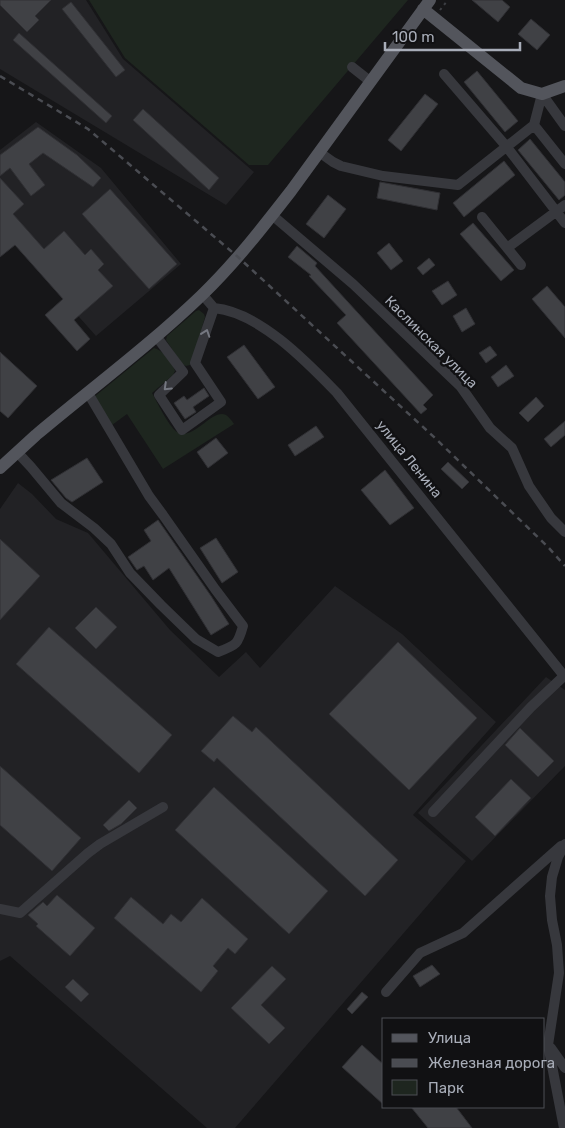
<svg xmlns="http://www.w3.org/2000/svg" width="565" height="1128" font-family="Rubik,sans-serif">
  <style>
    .built { fill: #222225 }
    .green { fill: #1e261f }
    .building { fill: #404145; stroke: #303034 }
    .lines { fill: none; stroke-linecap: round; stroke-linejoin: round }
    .path { stroke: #3d3f44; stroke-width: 2; stroke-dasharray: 2.5 4; stroke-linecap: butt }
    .minor { stroke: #37383d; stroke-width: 10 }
    .major { stroke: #53555c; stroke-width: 12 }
    .rail { stroke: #4a4c52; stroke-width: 2.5; stroke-dasharray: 6 5; stroke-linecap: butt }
    .oneway { stroke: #757881 }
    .labels { text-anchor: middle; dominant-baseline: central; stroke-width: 5; stroke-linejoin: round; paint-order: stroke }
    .street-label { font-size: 14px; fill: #a8adb8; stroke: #111113 }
  </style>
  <rect width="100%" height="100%" fill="#161618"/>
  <path class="built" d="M0,0H86L123,59L254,172L226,205L0,69Z
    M36,122L101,168L181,264L96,336L0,228V150Z
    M18,483L32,494L56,519L88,533L170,630L219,677L246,652L260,668L335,586L402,634L496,722L413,815L466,861L235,1128H207L10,956L0,961V509Z
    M546,677L565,690V766L472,861L418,813Z"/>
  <path class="green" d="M89,0H408L268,165H249L125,58Z
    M199,310L204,314L205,317L192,362L190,365L186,366L182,364L166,340L167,336L196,311Z
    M154,348C163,350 172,362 175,371L173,375L152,393C157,402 169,427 177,432C193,442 212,408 226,415C229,417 232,421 234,424L163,469L127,414L112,425L94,397Z"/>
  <path class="building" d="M0,0H51L35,16L39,20L27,32L0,5Z
    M472,0H502L510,7L498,22Z
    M71,2L125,70L116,77L62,9Z
    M531,19L550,35L537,50L518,34Z
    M19,33L112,116L106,123L13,40Z
    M477,71L518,121L505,132L464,82Z
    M425,94L438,104L401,151L388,140Z
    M143,109L219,178L209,190L133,120Z
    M38,127L77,155L101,178L93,187L43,153L29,164L45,185L31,196L10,168L0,176V155Z
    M530,139L565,182V195L559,200L518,150Z
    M504,161L515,175L464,217L453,203Z
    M0,178L24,204L13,214L44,249L64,231L85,255L91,249L104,264L98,270L113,286L74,320L90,339L77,351L45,315L63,299L15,245L0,257Z
    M380,182L440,193L437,210L377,198Z
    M110,189L177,264L149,289L82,214Z
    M328,195L346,209L324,238L306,224Z
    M473,223L514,270L501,281L460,234Z
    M389,243L403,261L391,270L377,253Z
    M297,246L317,263L315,266L433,395L423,405L427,409L421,414L337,323L346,315L309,276L311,275L288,257Z
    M429,258L435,265L423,275L417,268Z
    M448,281L457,295L442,305L432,291Z
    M547,286L565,307V338L532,299Z
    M466,308L475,324L462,332L453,316Z
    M244,345L275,387L258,399L227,357Z
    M490,346L497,355L486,363L479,353Z
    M0,352L37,386L8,418L0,411Z
    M506,365L514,376L498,387L491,377Z
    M204,388L209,396L193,407L196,412L185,419L174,403L184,396L187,400Z
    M536,397L544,406L528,422L519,413Z
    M565,421V435L551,447L544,439Z
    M316,426L324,437L295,456L288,445Z
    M216,438L228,453L208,468L197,452Z
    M87,458L103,482L72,502L66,498L51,480Z
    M448,462L469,482L462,489L441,469Z
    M385,470L414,508L390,525L361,490Z
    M158,520L211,596L229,624L211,635L169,568L153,580L144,566L137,570L128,557L151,541L144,530Z
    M216,538L238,572L222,583L200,548Z
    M0,539L40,576L0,620Z
    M96,607L117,627L96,649L75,628Z
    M49,627L172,735L139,773L16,664Z
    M398,642L477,718L409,790L329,714Z
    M233,716L252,732L256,727L398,860L365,896L217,758L214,762L201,751Z
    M520,728L554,761L538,777L505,745Z
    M0,766L81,838L52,871L0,825Z
    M511,779L531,798L495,836L475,817Z
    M214,787L328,891L289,934L175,830Z
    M129,800L137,808L121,824L109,831L103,825Z
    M57,895L95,928L70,956L36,926L38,924L28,915L43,902L47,906Z
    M131,897L163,924L171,914L181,922L202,898L248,939L235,954L228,948L213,966L218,971L201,992L114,918Z
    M432,965L440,974L420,987L413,976Z
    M272,966L286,979L261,1005L285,1028L269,1044L231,1008Z
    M73,979L89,994L81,1002L65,987Z
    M362,992L368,997L352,1014L347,1009Z
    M362,1045L384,1065V1105L342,1067Z
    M411,1107H456L472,1128H428Z"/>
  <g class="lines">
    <path class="path" d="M440,10L448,0"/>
    <path class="minor" d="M352,67L371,82
      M444,74L506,146L565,223
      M542,94L534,125L565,164
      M542,94L565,126
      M319,152L333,162L341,166L383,176L458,185L534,125
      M272,215L353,284L461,387L490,428L512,448L529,486L551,518L565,532
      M482,217L521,265
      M507,248L565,205
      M202,294L214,308C259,312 307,362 337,393L565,677
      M156,336L183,372L159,395L182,430L221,402L195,363L214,308
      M17,452L31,467L61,503L94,528L111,544L130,573L161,605L196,639L218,652C237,645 238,644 243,626L215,589L163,515L149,496L88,393
      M433,812L531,707L564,676
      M0,909L20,913L88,853L100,844L163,807
      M386,992L420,953L463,933L561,846
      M551,1048L565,1068
      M564,1128L548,1045L559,973L557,945L552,920L550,896L552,877L558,857L565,844"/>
    <path class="major" d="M423,9L521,88L542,94L565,86
      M0,468C12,457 24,446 36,435C92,388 150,345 202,295C235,263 263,227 291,191L430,0"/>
    <path class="rail" d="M0,76L88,129L238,257L435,438L548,547L565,566"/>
  </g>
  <defs><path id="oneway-chevron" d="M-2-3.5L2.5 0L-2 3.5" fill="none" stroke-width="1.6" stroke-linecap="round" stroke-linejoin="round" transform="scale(1.25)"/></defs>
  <g class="oneway">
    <use href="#oneway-chevron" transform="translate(206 333) rotate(-71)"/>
    <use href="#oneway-chevron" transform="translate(167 387) rotate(136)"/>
  </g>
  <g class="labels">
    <g class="street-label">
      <text transform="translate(431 342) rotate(45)">Каслинская улица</text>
      <text transform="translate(409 459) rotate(51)">улица Ленина</text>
    </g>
  </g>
  <rect x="382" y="1018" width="162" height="90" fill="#111113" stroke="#4d4f55"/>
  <rect x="392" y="1034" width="25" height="8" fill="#53555c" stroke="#4d4f55"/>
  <text x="428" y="1043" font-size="15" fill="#a8adb8">Улица</text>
  <rect x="392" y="1059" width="25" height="8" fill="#4a4c52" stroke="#4d4f55"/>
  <text x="428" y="1068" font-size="15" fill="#a8adb8">Железная дорога</text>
  <rect x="392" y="1080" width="25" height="15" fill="#1e261f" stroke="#4d4f55"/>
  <text x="428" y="1093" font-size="15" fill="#a8adb8">Парк</text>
  <path d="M385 42v8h135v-8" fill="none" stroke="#a8adb8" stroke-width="2.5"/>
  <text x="392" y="42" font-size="15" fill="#a8adb8" stroke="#111113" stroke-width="4" paint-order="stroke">100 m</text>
</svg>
